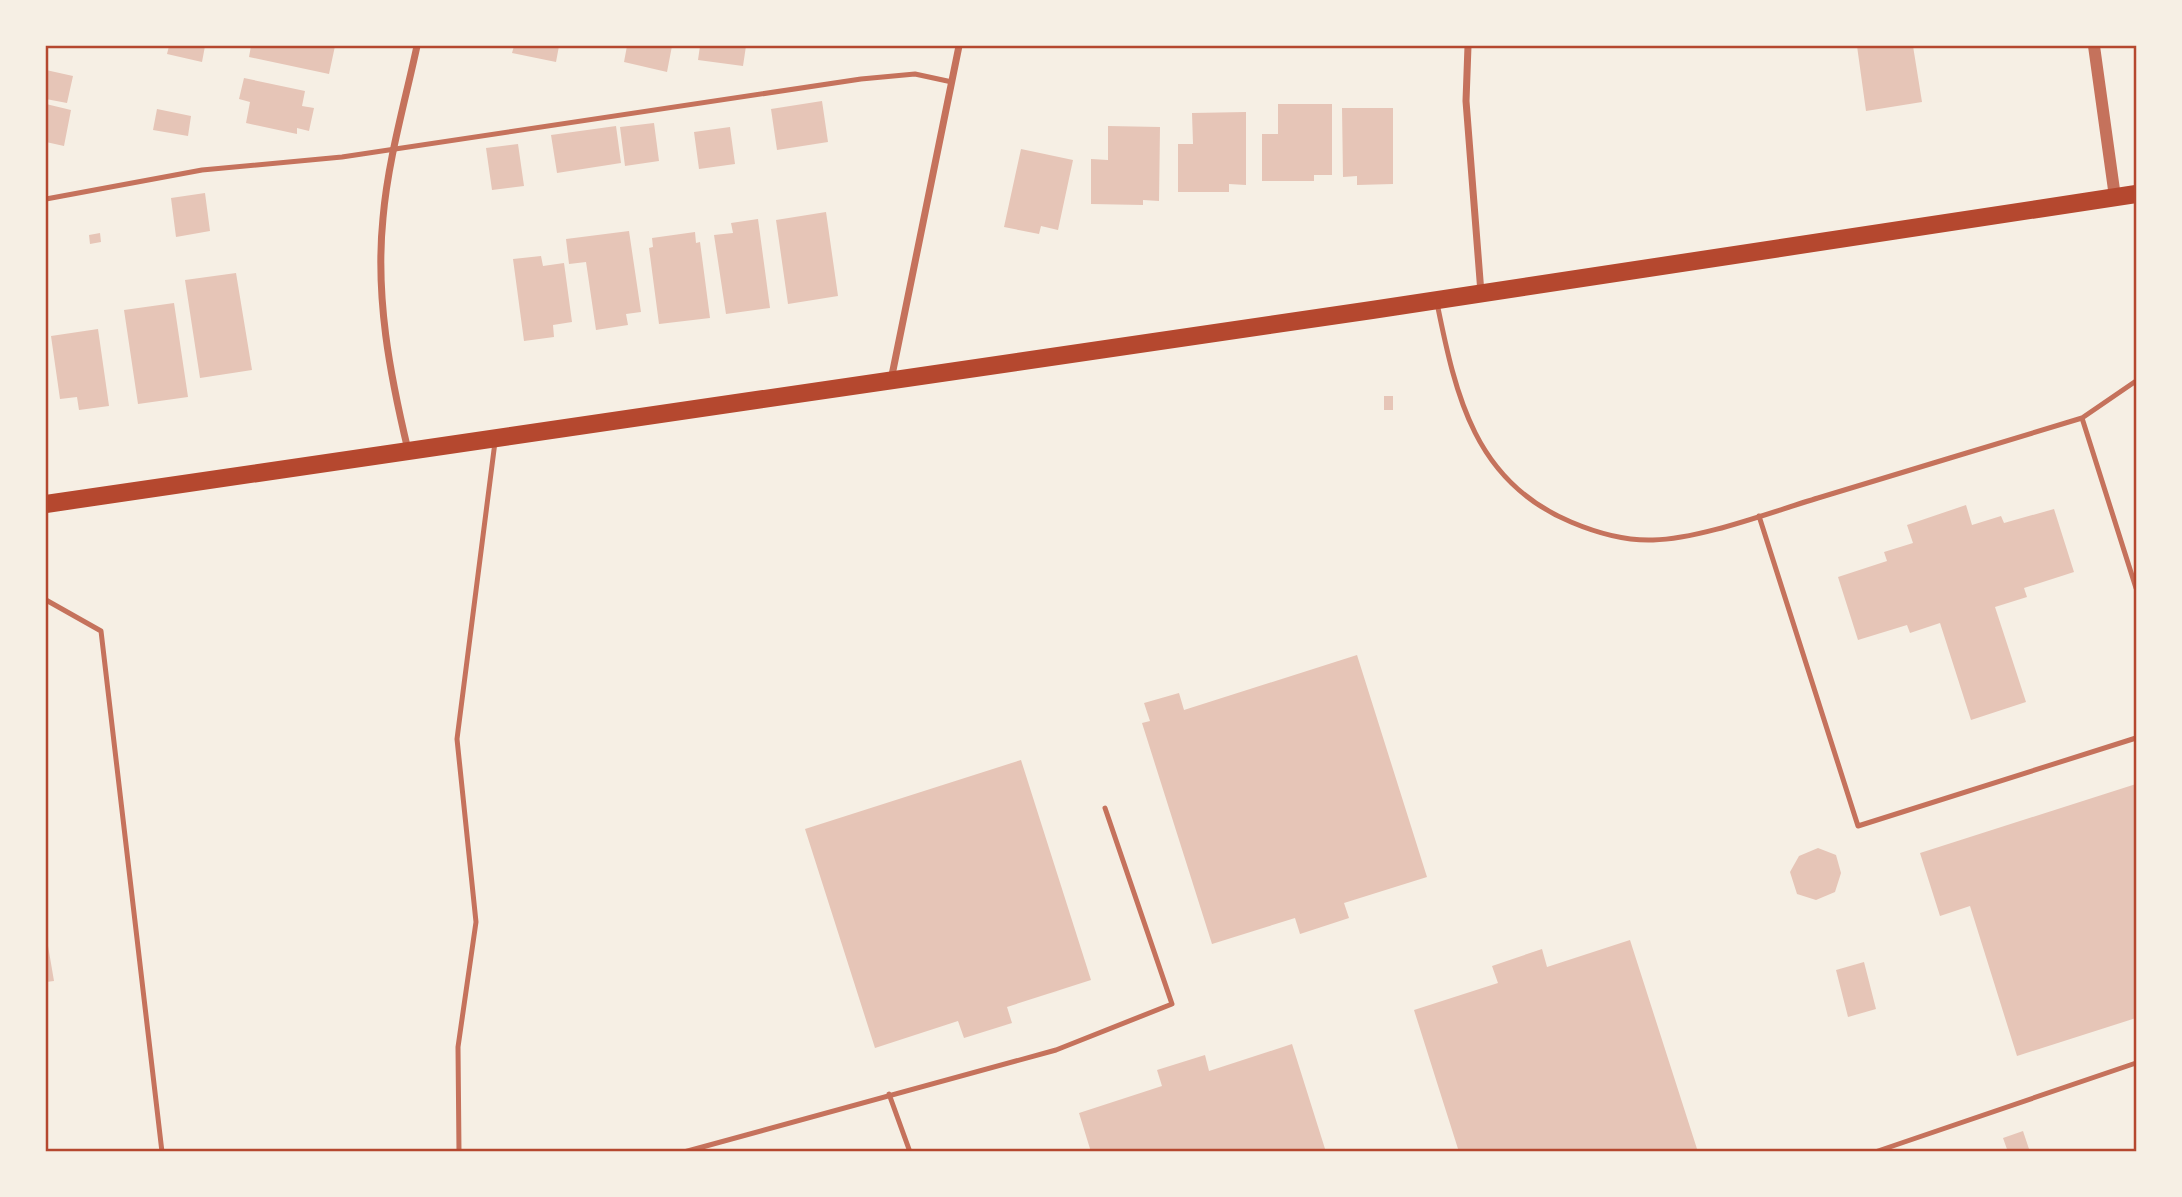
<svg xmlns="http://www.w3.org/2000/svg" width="2182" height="1197" font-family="Helvetica,sans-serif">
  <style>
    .building { fill: #e6c5b7 }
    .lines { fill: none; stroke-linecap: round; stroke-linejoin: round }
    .service { stroke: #c5725c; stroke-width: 5 }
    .minor { stroke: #c5725c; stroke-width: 7 }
    .tertiary { stroke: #c5725c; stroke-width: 12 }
    .primary { stroke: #b5482f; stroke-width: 18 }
    .neatline { fill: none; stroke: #b5482f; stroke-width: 2.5 }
  </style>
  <rect width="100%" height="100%" fill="#f6efe4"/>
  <path class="building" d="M169,46H205L202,62L167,54Z
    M251,46H335L329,74L249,57Z
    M514,46H559L556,62L512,53Z
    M627,46H672L667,72L624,62Z
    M700,46H746L743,66L698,60Z
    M1857,46H1913L1922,102L1866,111Z
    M46,70L73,76L67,103L46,99Z
    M244,78L305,91L302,106L314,108L309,131L297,128V134L246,123L250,102L239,99Z
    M822,101L828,142L777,150L771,109Z
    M46,104L71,110L64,146L46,142Z
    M1278,104H1332V175H1314V181H1262V134H1278Z
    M1342,108H1393V184L1357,185V176L1343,177Z
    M157,109L191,116L188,136L153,130Z
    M1246,112V185L1229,184V192H1178V144H1193L1192,113Z
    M654,123L659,161L625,166L620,127Z
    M616,126L621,163L557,173L551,135Z
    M1108,126L1160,127L1159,201L1143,200V205L1091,204V159L1108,160Z
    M730,127L735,164L699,169L694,132Z
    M518,144L524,186L492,190L486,148Z
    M1021,149L1073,160L1058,230L1041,226L1039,234L1004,227Z
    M205,193L210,231L176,237L171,198Z
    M826,212L838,296L788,304L776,220Z
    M758,219L770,308L726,314L714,235L733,233L731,223Z
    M629,231L641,312L626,314L628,325L596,330L586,262L569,264L566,239Z
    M695,232L696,243L700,242L710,318L659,324L649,248L653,247L652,238Z
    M100,233L101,242L90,244L89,235Z
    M541,256L543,266L564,263L572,322L553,325L554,337L524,341L513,259Z
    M236,273L252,370L200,378L185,280Z
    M174,303L188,397L138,404L124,310Z
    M98,329L109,406L79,410L77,397L60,399L51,336Z
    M1384,396H1393V410H1384Z
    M1966,505L1972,525L2001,516L2004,523L2054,509L2074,572L2024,588L2027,597L1995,607L2026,702L1971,720L1940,623L1910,633L1907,625L1858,640L1838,577L1887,561L1884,552L1913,543L1907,525Z
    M1357,655L1427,877L1344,903L1349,918L1300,934L1295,918L1212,944L1142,723L1150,721L1144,703L1179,693L1184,710Z
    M1021,760L1091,980L1007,1007L1012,1023L964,1038L958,1021L875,1048L805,829Z
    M2136,784V1018L2017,1056L1970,906L1940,916L1920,853Z
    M1818,848L1836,855L1841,873L1835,892L1816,900L1797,894L1790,872L1799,856Z
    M46,934L54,981L46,982Z
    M1630,940L1698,1152H1459L1414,1010L1498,983L1492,966L1542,949L1547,967Z
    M1864,962L1876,1009L1848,1017L1836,970Z
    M1292,1044L1326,1152H1091L1079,1113L1162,1086L1157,1070L1205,1055L1209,1071Z
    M2023,1131L2030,1152H2008L2003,1138Z"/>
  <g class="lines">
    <path class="service" d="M46,199L202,170L342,157L861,79L915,74L952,82
      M1437,303C1456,397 1475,482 1571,522C1597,533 1625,541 1653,540C1701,539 1771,512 1818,498C1906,471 1994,445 2082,418L2136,588
      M2082,418L2136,381
      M1759,516L1858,826L2136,738
      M46,600L101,631L162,1152
      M889,1094L910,1152
      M459,1152L458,1047L476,922L457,739L495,442
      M684,1152L1056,1050L1172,1004L1105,808
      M1875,1152L2136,1063"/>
    <path class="minor" d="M1468,46L1466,101L1481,293
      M891,380L959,46
      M408,450C390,375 375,297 383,218C388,160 405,102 417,46"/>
    <path class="tertiary" d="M2094,46L2115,197"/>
    <path class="primary" d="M46,504L1372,310L2136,194"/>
  </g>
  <rect width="2182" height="1197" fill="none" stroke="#f6efe4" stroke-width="94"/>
  <rect x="47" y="47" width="2088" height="1103" class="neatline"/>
</svg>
